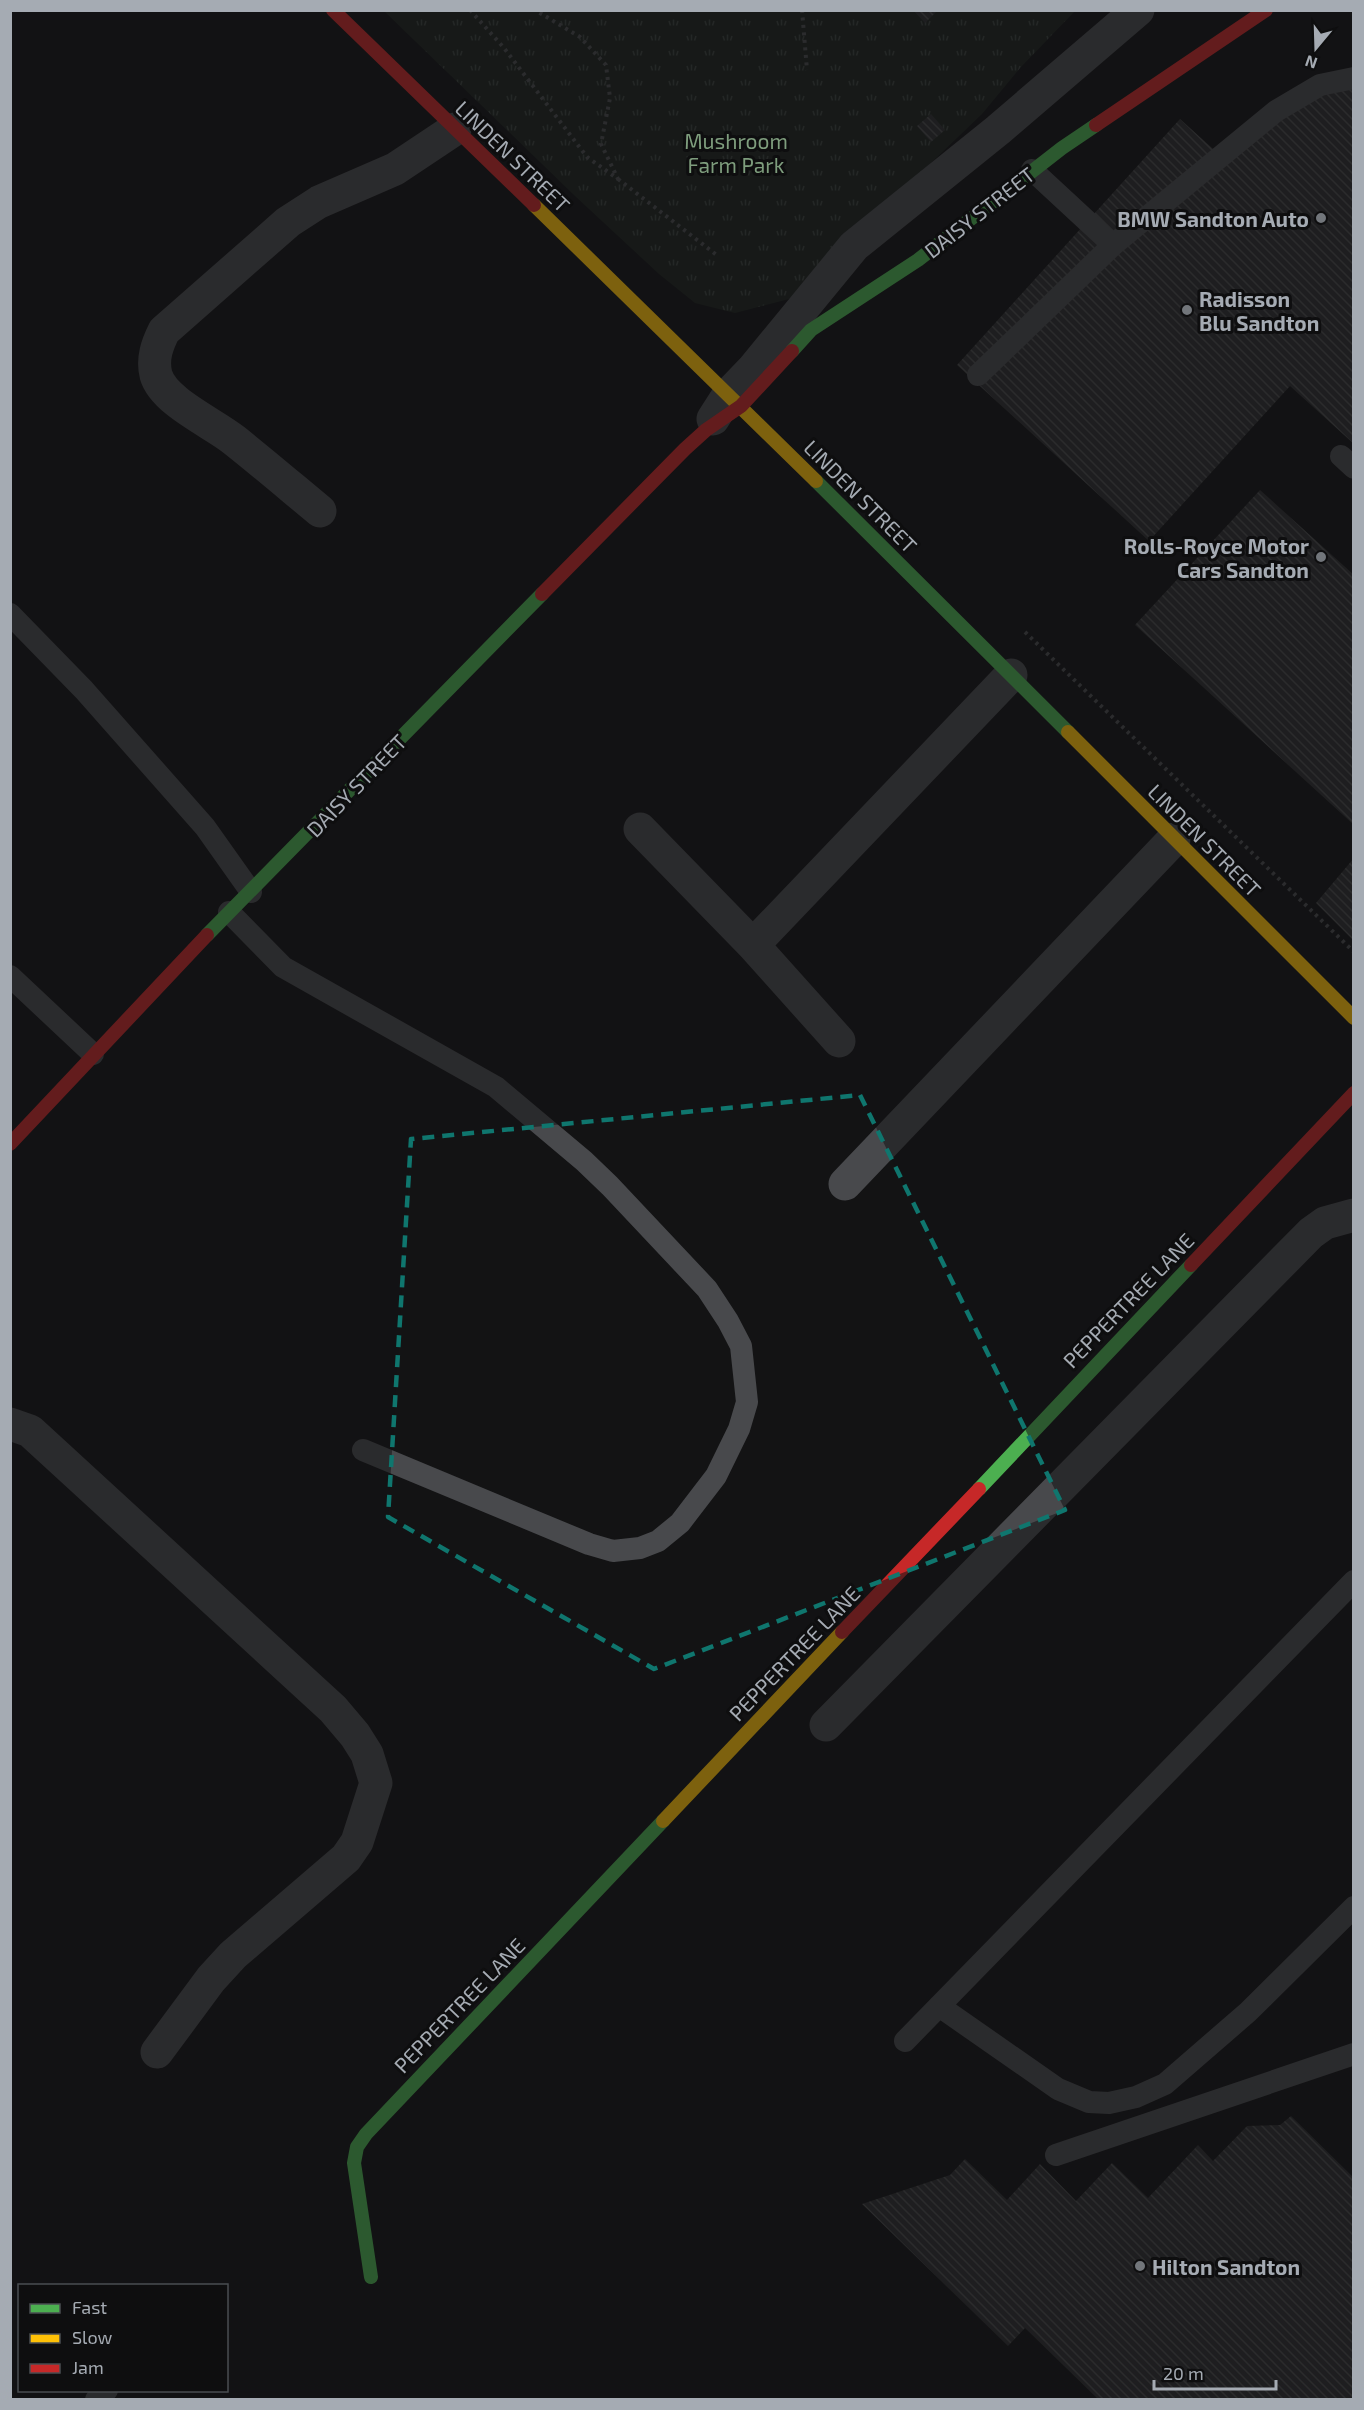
<svg xmlns="http://www.w3.org/2000/svg" width="1364" height="2410" font-family="'Exo 2',sans-serif">
  <style>
    .grass { fill: url(#grass-tufts) }
    .building { fill: url(#building-back-hatch) }
    .lines { fill: none; stroke-linecap: round; stroke-linejoin: round }
    .path { stroke: #494b4d; stroke-width: 4; stroke-dasharray: 3 4.5; stroke-linecap: butt }
    .lane { stroke: #48494c; stroke-width: 22 }
    .street { stroke: #48494c; stroke-width: 33 }
    .fast { stroke: #4caf50; stroke-width: 14 }
    .slow { stroke: #ffc107; stroke-width: 14 }
    .jam { stroke: #c62828; stroke-width: 14 }
    .marked { fill: none; stroke: #0f766e; stroke-width: 4.5; stroke-dasharray: 12 8; stroke-linejoin: round }
    .poi-dot { fill: #72767b; stroke: #0e0e0f; stroke-width: 2 }
    .labels { text-anchor: middle; dominant-baseline: central; stroke-width: 6; stroke-linejoin: round; paint-order: stroke }
    .park-label { font-size: 21px; fill: #7e9d7d; stroke: #0e0e0f }
    .street-label { font-size: 21px; fill: #a5abb3; stroke: #0e0e0f }
    .poi-label { font-size: 21px; font-weight: bold; fill: #a5abb3; stroke: #0e0e0f; text-anchor: end }
  </style>
  <defs>
    <pattern id="grass-tufts" width="24" height="20" patternUnits="userSpaceOnUse" patternTransform="scale(1.5)"><rect width="24" height="20" fill="#1d231e"/><path d="M3 7l-1-3M5 7V3M7 7l1-3M15 17l-1-3M17 17v-4M19 17l1-3" fill="none" stroke="#3b403c"/></pattern>
    <pattern id="building-back-hatch" width="6" height="6" patternUnits="userSpaceOnUse" patternTransform="scale(1.5)"><rect width="6" height="6" fill="#2e2e2f"/><path d="M-1 5l2 2M0 0l6 6M5-1l2 2" fill="none" stroke="#494a4b"/></pattern>
  </defs>
  <rect width="100%" height="100%" fill="#131314"/>
  <path class="grass" d="M384,11H1075L1021,67L982,114L789,299L735,313L695,303L659,274L575,196Z"/>
  <path class="building" d="M913,10H938L925,23Z
    M1354,67V444L1290,386L1149,541L957,365L1180,119L1222,157Z
    M931,114L945,130L931,142L917,126Z
    M1260,490L1354,575V825L1135,625Z
    M1354,858V941L1316,903Z
    M1291,2116L1354,2178V2400H1099L1025,2328L1008,2346L862,2204L950,2175L965,2159L1007,2200L1040,2164L1076,2201L1112,2163L1148,2198L1198,2145L1213,2161L1247,2126L1280,2125Z"/>
  <g class="lines">
    <path class="path" d="M470,10L504,48L587,157L618,179L601,144L610,98L606,65L580,37L535,10
      M802,10L807,70
      M618,179L718,256
      M1025,632L1354,952"/>
    <path class="lane" d="M1032,170L1113,245
      M978,375L1113,245L1276,111L1320,85L1354,78
      M1341,456L1354,468
      M10,614L84,690L205,827L251,892
      M229,912L283,967L496,1087L584,1161L610,1186L707,1289L728,1321L741,1346L747,1402L739,1429L716,1476L680,1523L658,1541L640,1548L613,1551L589,1544L363,1450
      M10,976L93,1054
      M939,2006L1058,2089L1089,2102L1109,2103L1136,2097L1165,2084L1248,2012L1354,1907
      M905,2041L1354,1581
      M1056,2155L1354,2054
      M96,2400L107,2390"/>
    <path class="street" d="M713,419L729,394L753,369L854,246L998,130L1138,10
      M320,511C291,487 263,463 234,440C213,423 164,402 156,375C152,359 157,345 164,331L288,222L319,202L395,169L455,129
      M640,829L753,945L839,1041
      M753,945L1011,675
      M845,1184L1174,839
      M10,1424L30,1431L333,1709L355,1735L367,1754L376,1783L357,1842L346,1858L233,1955L211,1979L157,2052
      M826,1725L1311,1233L1325,1223L1354,1215"/>
    <path class="fast" d="M792,351L811,330L918,260L1062,148L1096,125
      M816,481L1068,732
      M207,935L542,594
      M979,1489L1191,1265
      M371,2277L354,2163L357,2147L366,2134L663,1821"/>
    <path class="slow" d="M534,205L816,481
      M1068,732L1354,1018
      M663,1821L842,1632"/>
    <path class="jam" d="M333,10L534,205
      M1096,125L1266,10
      M542,594L685,449L706,430L741,406L792,351
      M10,1144L207,935
      M1191,1265L1354,1093
      M842,1632L979,1489"/>
  </g>
  <path d="M0 0H1364V2410H0ZM860,1095L1065,1510L654,1669L388,1517L411,1139Z" fill="#131314" fill-opacity=".55" fill-rule="evenodd"/>
  <path class="marked" d="M860,1095L1065,1510L654,1669L388,1517L411,1139Z"/>
  <g class="poi-dot">
    <circle cx="1321" cy="218" r="6"/>
    <circle cx="1187" cy="310" r="6"/>
    <circle cx="1321" cy="557" r="6"/>
    <circle cx="1140" cy="2266" r="6"/>
  </g>
  <g class="labels">
    <g class="park-label">
      <text x="736" y="140">Mushroom<tspan x="736" dy="24">Farm Park</tspan></text>
    </g>
    <g class="street-label">
      <text transform="translate(513 156) rotate(44)">LINDEN STREET</text>
      <text transform="translate(979 212) rotate(-38)">DAISY STREET</text>
      <text transform="translate(861 496) rotate(45)">LINDEN STREET</text>
      <text transform="translate(356 785) rotate(-46)">DAISY STREET</text>
      <text transform="translate(1205 840) rotate(45)">LINDEN STREET</text>
      <text transform="translate(1128 1300) rotate(-46)">PEPPERTREE LANE</text>
      <text transform="translate(794 1653) rotate(-46)">PEPPERTREE LANE</text>
      <text transform="translate(459 2005) rotate(-46)">PEPPERTREE LANE</text>
    </g>
    <g class="poi-label">
      <text x="1309" y="218">BMW Sandton Auto</text>
      <text x="1199" y="298" text-anchor="start">Radisson<tspan x="1199" dy="24">Blu Sandton</tspan></text>
      <text x="1309" y="545">Rolls-Royce Motor<tspan x="1309" dy="24">Cars Sandton</tspan></text>
      <text x="1152" y="2266" text-anchor="start">Hilton Sandton</text>
    </g>
  </g>
  <rect width="1364" height="2410" fill="none" stroke="#a5abb3" stroke-width="24"/>
  <rect x="18" y="2284" width="210" height="108" fill="#0e0e0f" stroke="#4a4d51" stroke-width="1.5"/>
  <rect x="30" y="2304" width="30" height="9" fill="#4caf50" stroke="#4a4d51" stroke-width="1.5"/>
  <text x="72" y="2314" font-size="18" fill="#a5abb3">Fast</text>
  <rect x="30" y="2334" width="30" height="9" fill="#ffc107" stroke="#4a4d51" stroke-width="1.5"/>
  <text x="72" y="2344" font-size="18" fill="#a5abb3">Slow</text>
  <rect x="30" y="2364" width="30" height="9" fill="#c62828" stroke="#4a4d51" stroke-width="1.5"/>
  <text x="72" y="2374" font-size="18" fill="#a5abb3">Jam</text>
  <g transform="translate(1316 48) rotate(199)" stroke="#0e0e0f" stroke-width="4.5" paint-order="stroke">
  <path d="M0-4.5L10 22L0 15L-10 22Z" fill="#a5abb3"/>
  <text y="-9" font-size="16" font-weight="bold" text-anchor="middle" fill="#a5abb3">N</text>
  </g>
  <path d="M1154 2380v9h122v-9" fill="none" stroke="#a5abb3" stroke-width="3"/>
  <text x="1163" y="2380" font-size="18" fill="#a5abb3" stroke="#0e0e0f" stroke-width="4.5" paint-order="stroke">20 m</text>
</svg>
